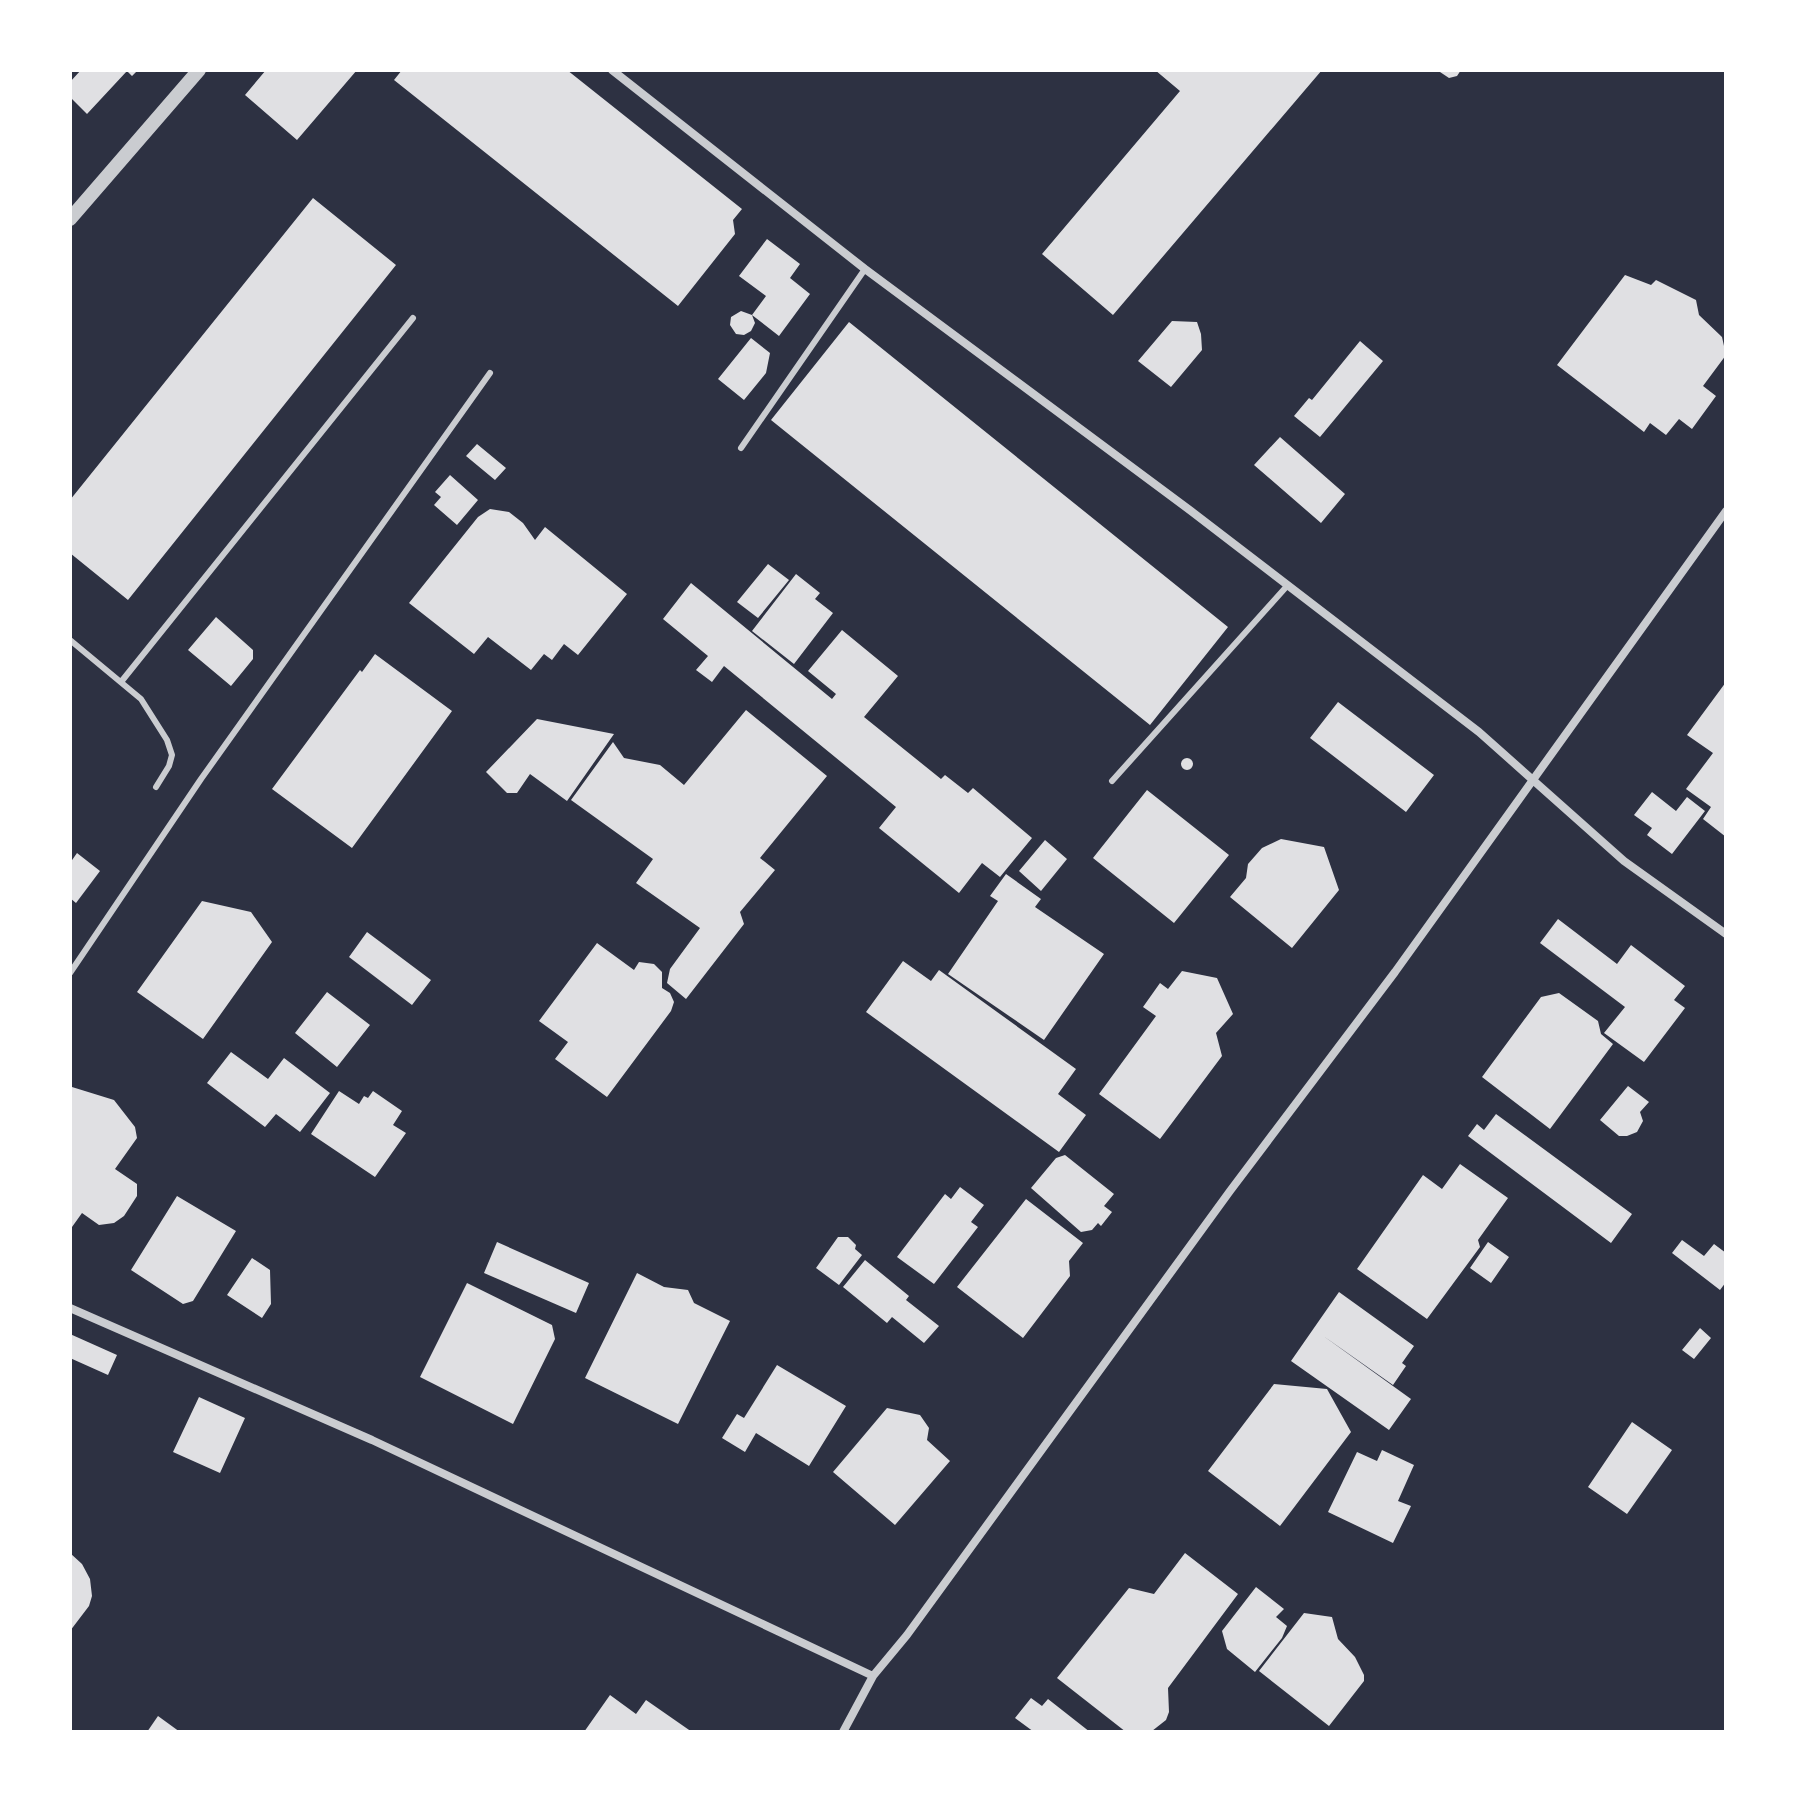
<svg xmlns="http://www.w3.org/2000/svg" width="1796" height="1802" font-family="Ubuntu,sans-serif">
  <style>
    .building { fill: #e0e0e3 }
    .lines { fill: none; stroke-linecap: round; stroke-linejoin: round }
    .service { stroke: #caccd0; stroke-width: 6 }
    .minor { stroke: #caccd0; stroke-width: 8 }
    .tertiary { stroke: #caccd0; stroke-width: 14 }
  </style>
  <rect width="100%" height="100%" fill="#2d3142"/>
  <path class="building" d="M81,70H138L132,76L127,71L87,114L70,97V82Z
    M266,70H357L297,140L245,95Z
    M402,70H567L742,209L733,220L735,234L678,306L394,80Z
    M1155,70H1322L1113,315L1042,254L1180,91Z
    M1437,70H1461L1457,76L1449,78Z
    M313,198L396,265L128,600L70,553V500Z
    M767,239L800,264L790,278L810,294L779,336L752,315L755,323L751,331L744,335L736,334L730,325L731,317L741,311L752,315L766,296L739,276Z
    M1625,275L1651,285L1656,280L1696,300L1699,315L1722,337L1726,355L1703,386L1716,396L1692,429L1679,419L1666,435L1650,423L1644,432L1557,365Z
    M1172,321L1197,322L1201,334L1202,350L1171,387L1138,361Z
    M849,322L1228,627L1150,725L771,420Z
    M751,338L770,353L766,373L744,400L718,379Z
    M1360,341L1383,361L1320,437L1294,416L1309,398L1312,400Z
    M1280,437L1345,494L1321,523L1254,465Z
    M477,444L506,468L495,480L466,456Z
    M450,475L478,500L457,525L434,505L441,497L435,492Z
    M490,509L509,512L523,523L535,540L545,527L627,594L578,655L564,644L552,660L544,654L531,670L488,637L474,654L409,603L478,517Z
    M768,564L789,580L758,618L737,602Z
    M796,574L820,593L815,599L833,613L794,664L752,631Z
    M691,583L832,699L836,694L808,671L842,630L898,676L864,717L941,779L945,775L968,793L973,788L1032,838L1000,877L982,863L959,893L879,828L896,807L724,666L712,682L696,670L708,656L663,619Z
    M216,617L253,650V659L231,686L188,650Z
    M375,654L452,711L352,848L272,789L360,670L362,672Z
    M1726,682V837L1703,819L1711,807L1686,789L1713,753L1687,735Z
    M1338,702L1434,775L1406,812L1310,738Z
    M746,710L827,776L760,858L775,870L740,912L744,924L686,999L667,983L670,969L700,928L636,883L653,859L571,800L613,742L624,758L660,765L684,785Z
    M537,719L614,734L567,801L530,774L517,793H507L486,772Z
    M1181 764a6 6 0 1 1 12 0a6 6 0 1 1-12 0Z
    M1147,790L1229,855L1174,923L1093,858Z
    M1652,792L1676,811L1687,797L1705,811L1672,854L1647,835L1652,828L1634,815Z
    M1281,839L1324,847L1339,890L1292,948L1230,897L1246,878L1248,864L1262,848Z
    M1045,840L1067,859L1041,891L1019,871Z
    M77,853L100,871L76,903L70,898V863Z
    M1006,874L1041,899L1035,907L1104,954L1044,1040L948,974L998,901L990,896Z
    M202,901L251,912L272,942L203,1039L137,992Z
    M1558,919L1617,964L1631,945L1685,986L1674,1000L1685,1008L1644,1062L1604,1033L1625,1007L1540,943Z
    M367,932L431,980L412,1005L349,957Z
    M597,943L634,970L639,962L654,964L662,972V988L670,993L674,1002L671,1011L607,1097L555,1059L568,1042L539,1021Z
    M903,961L931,981L939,970L1076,1069L1058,1094L1086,1115L1059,1152L866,1012Z
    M1182,971L1217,978L1233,1014L1216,1033L1222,1056L1160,1139L1099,1094L1156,1016L1143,1007L1160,983L1168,989Z
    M327,992L370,1025L337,1067L295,1033Z
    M1559,993L1598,1021L1601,1034L1613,1044L1550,1129L1482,1077L1541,997Z
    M231,1052L268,1079L284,1058L330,1093L300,1132L276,1114L265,1127L207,1083Z
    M1628,1086L1649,1102L1640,1112L1643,1121L1637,1132L1627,1136H1619L1600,1120Z
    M72,1087L114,1100L135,1127L137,1138L115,1169L137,1184V1196L124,1216L114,1223L99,1225L82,1213L72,1227L70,1226V1090Z
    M339,1091L359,1104L364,1096L368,1098L373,1091L402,1111L393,1125L406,1133L375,1177L311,1134Z
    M1496,1114L1632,1214L1611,1243L1468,1136L1477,1124L1484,1130Z
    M1065,1155L1114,1194L1104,1206L1112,1212L1101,1226L1098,1223L1092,1230L1081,1232L1031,1188L1056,1158Z
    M1460,1164L1508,1198L1478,1240L1480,1247L1427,1319L1357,1269L1423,1175L1442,1189Z
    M960,1187L984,1205L971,1222L978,1227L934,1284L897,1257L945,1194L951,1199Z
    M177,1196L236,1231L193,1301L183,1304L131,1270Z
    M1026,1199L1083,1243L1069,1261L1070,1276L1023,1338L957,1287Z
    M838,1237H848L856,1245L855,1249L862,1255L839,1285L816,1268Z
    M1682,1240L1704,1256L1714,1244L1726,1253V1282L1720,1290L1672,1253Z
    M497,1242L589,1283L576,1313L484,1273Z
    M1488,1242L1509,1257L1491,1283L1470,1268Z
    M252,1258L270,1270L271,1304L262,1318L227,1295Z
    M865,1260L909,1296L906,1300L939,1326L924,1343L892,1317L887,1323L843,1287Z
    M637,1273L664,1287L688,1290L694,1303L730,1321L678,1424L585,1378Z
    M467,1283L552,1325L555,1339L513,1424L420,1377Z
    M1339,1292L1414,1346L1402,1363L1406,1366L1393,1385L1322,1335L1411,1399L1389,1430L1291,1361Z
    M1700,1328L1711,1338L1694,1359L1682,1350Z
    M70,1334L117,1355L108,1375L70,1358Z
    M777,1365L846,1406L809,1466L756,1433L745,1452L722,1438L737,1414L744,1418Z
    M1274,1384L1327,1389L1351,1432L1280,1526L1208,1471Z
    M199,1397L245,1418L220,1473L173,1452Z
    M887,1408L920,1415L929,1428L927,1440L950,1461L895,1525L833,1472Z
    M1632,1422L1672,1450L1627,1514L1588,1487Z
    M1382,1450L1414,1465L1398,1501L1411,1506L1393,1543L1328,1512L1357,1452L1377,1461Z
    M70,1553L82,1564L90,1579L92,1596L89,1606L70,1631Z
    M1185,1553L1238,1594L1168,1688L1169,1712L1166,1720L1152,1731L1126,1732L1057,1678L1129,1588L1154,1594Z
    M1256,1587L1284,1609L1276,1617L1287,1626L1282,1638L1255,1672L1227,1649L1222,1631Z
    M1304,1613L1332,1617L1338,1639L1355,1657L1364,1675V1681L1329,1726L1259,1671Z
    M610,1695L636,1714L646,1700L692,1732H584Z
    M1031,1698L1042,1706L1048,1699L1090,1732H1034L1015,1718Z
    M158,1716L180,1732H147Z"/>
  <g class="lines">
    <path class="service" d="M741,448L865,269
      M70,640L141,699L167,740L172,755L169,766L156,787
      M121,682L413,318
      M1112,781L1287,586
      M70,973L201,779L490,373"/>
    <path class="minor" d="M612,70L865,269L1191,511L1479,732L1624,861L1726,934
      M70,1308L372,1440L873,1676
      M843,1732L873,1676L907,1635L1230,1191L1395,972L1726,511"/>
    <path class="tertiary" d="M70,219L199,70"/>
  </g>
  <rect width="1796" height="1802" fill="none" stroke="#ffffff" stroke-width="144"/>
</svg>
